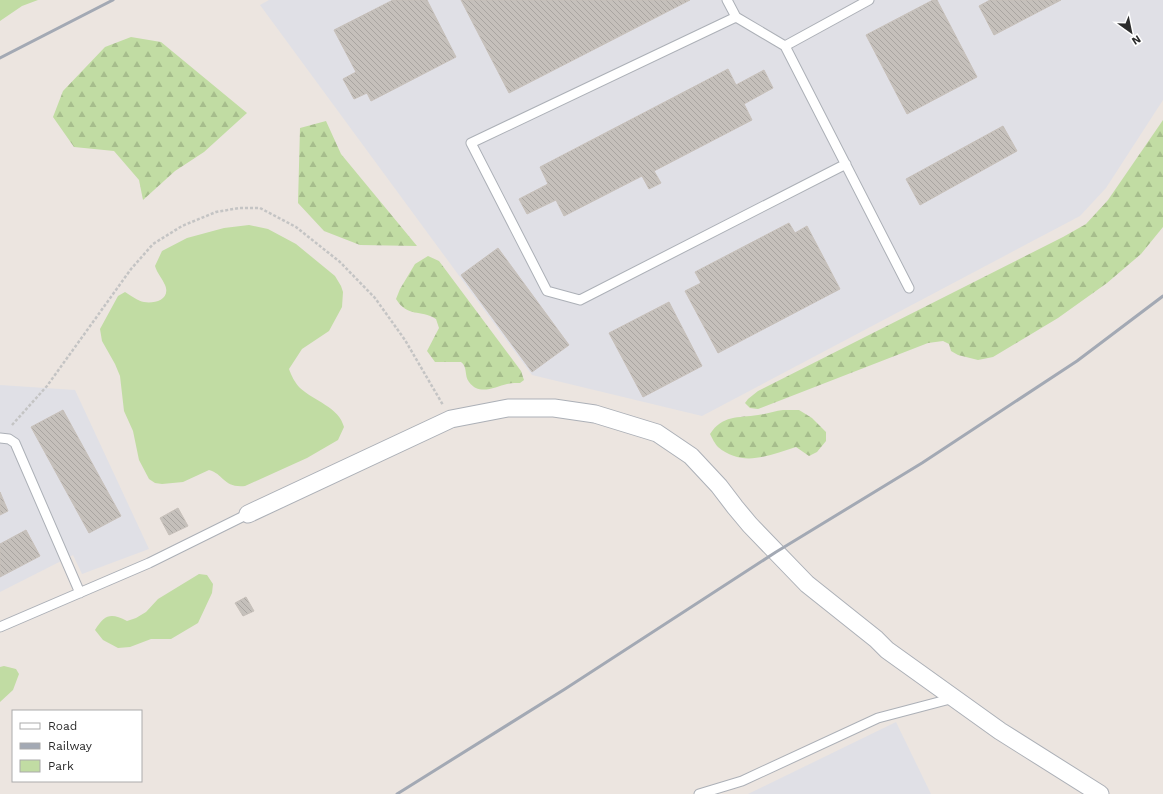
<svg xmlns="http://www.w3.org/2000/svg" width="1163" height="794" font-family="'Work Sans',sans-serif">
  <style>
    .industrial { fill: #e0e0e6 }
    .green { fill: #c1dca3 }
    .forest { fill: url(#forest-firs) }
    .building { fill: url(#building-back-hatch); stroke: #c7c0ba }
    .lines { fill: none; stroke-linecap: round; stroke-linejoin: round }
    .service-casing { stroke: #acb0b7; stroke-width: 11 }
    .minor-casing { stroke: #acb0b7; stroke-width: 19 }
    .path { stroke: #c4c4c4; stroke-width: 2.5; stroke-dasharray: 3 2; stroke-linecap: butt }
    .service { stroke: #fff; stroke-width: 9 }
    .minor { stroke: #fff; stroke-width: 17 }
    .rail { stroke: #a3a9b4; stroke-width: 3 }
  </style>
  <defs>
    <pattern id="forest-firs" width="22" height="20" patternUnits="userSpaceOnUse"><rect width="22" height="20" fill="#c1dca3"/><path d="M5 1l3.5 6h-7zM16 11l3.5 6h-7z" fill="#a6bd8c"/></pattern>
    <pattern id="building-back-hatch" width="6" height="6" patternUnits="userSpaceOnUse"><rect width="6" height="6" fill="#c5c0bb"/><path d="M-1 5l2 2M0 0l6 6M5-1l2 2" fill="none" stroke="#a9a5a1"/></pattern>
  </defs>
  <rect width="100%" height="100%" fill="#ece5e0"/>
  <path class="industrial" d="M269,0H1163V100L1106,188L1080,216L702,416L532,375L260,5Z
    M0,385L75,390L149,549L82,574L73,555L0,592Z
    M896,722L931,794H748Z"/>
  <path class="green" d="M0,0H38L22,6L0,21Z
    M249,225L268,229L296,244L335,276L341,286L343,292L342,307L329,331L302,349L289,369C291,375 295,383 300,388C314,401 339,407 344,427L338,440L307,458L245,486C223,488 224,474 209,470L183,482L162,484L155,483L149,479L139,460L133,431L124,411L120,376L115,364L102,341L100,329L118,296L125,292C130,295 138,301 144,302C155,304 171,299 165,285C162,278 157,273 155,266L162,251L187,238L224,228Z
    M199,574L207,575L213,584L212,593L198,623L171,639H151L130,647L118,648L103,640L95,630C105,614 111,613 127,621L136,618L146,612L158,599Z
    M4,666L16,669L19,674L13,690L0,702V667Z"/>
  <path class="forest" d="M131,37L161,42L247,113L204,152L175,171L143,200L139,180L114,151L74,147L53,117L63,91L105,47Z
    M1163,120V227L1141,254L1107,283L1058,318L993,357L978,360L958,355L951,351L949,344L943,341L928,343L758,409L750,408L745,403L748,399L758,391L1063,237L1086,224L1108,200Z
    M326,121L341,154L417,246L360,245L324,231L298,203L300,128Z
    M428,256L439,261L521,371L524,380L520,383C516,383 512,383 507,384C495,387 479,396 469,382C464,376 468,367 461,362H435L427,351L439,328L436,319C420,309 408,318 396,299L400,289L415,264Z
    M783,410H799L812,418L826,432V441L817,452L809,456L796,447C770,455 743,468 718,447C715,444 712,438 710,434C722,415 738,418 758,415C767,414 775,411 783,410Z"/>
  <path class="building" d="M393,0H427L456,57L371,101L367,93L354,99L343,79L356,72L334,30Z
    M461,0H690L509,93Z
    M933,0H937L977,77L907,114L866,35Z
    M990,0H1061L994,35L979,6Z
    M728,69L736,85L764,70L773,88L744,104L752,120L654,171L661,183L649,189L642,176L564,216L556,200L527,214L519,199L548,184L540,167Z
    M1003,126L1017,151L920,205L906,179Z
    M789,223L795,233L807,226L840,289L718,353L685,291L701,283L695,272Z
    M498,248L569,345L532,372L461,275Z
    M669,302L702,366L643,397L609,333Z
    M63,410L121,516L89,533L31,427Z
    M0,492L8,511L0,515Z
    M178,508L188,526L169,535L160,518Z
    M26,530L40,556L0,577V544Z
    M246,597L254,611L243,616L235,603Z"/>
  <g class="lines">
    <defs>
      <path id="service" d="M727,0L736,17
        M785,46L869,0
        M846,164L580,300L547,291L471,143L736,17L785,46L909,288
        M0,438L9,439L15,443L80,593
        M0,627L149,563L248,514
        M699,794L742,781L878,718L954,698"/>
      <path id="minor" d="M248,514L451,419L508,408H554L595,414L657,433L691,456L719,486L735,507L750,525L807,584L876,639L887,650L1000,731L1100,794"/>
    </defs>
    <use href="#service" class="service-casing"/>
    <use href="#minor" class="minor-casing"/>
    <path class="path" d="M12,425L47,386L131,269L153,244L182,226L216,212L239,208H260L296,227L340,262L375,298L405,340L443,405"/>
    <use href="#service" class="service"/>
    <use href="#minor" class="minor"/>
    <path class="rail" d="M0,58L113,0
      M397,794L565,689L776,552L922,463L1077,361L1163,296"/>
  </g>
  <rect x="12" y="710" width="130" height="72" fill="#ffffff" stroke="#ababab"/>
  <rect x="20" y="723" width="20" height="6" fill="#ffffff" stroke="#ababab"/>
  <text x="48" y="730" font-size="12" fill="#2c2c2c">Road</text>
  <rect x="20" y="743" width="20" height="6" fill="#a3a9b4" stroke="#ababab"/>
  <text x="48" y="750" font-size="12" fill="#2c2c2c">Railway</text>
  <rect x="20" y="760" width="20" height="12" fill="#c1dca3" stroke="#ababab"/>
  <text x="48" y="770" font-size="12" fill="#2c2c2c">Park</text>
  <g transform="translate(1131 32) rotate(147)" stroke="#ffffff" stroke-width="3" paint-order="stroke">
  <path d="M0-3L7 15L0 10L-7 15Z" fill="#2c2c2c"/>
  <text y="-6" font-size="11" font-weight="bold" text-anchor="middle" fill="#2c2c2c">N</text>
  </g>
</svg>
